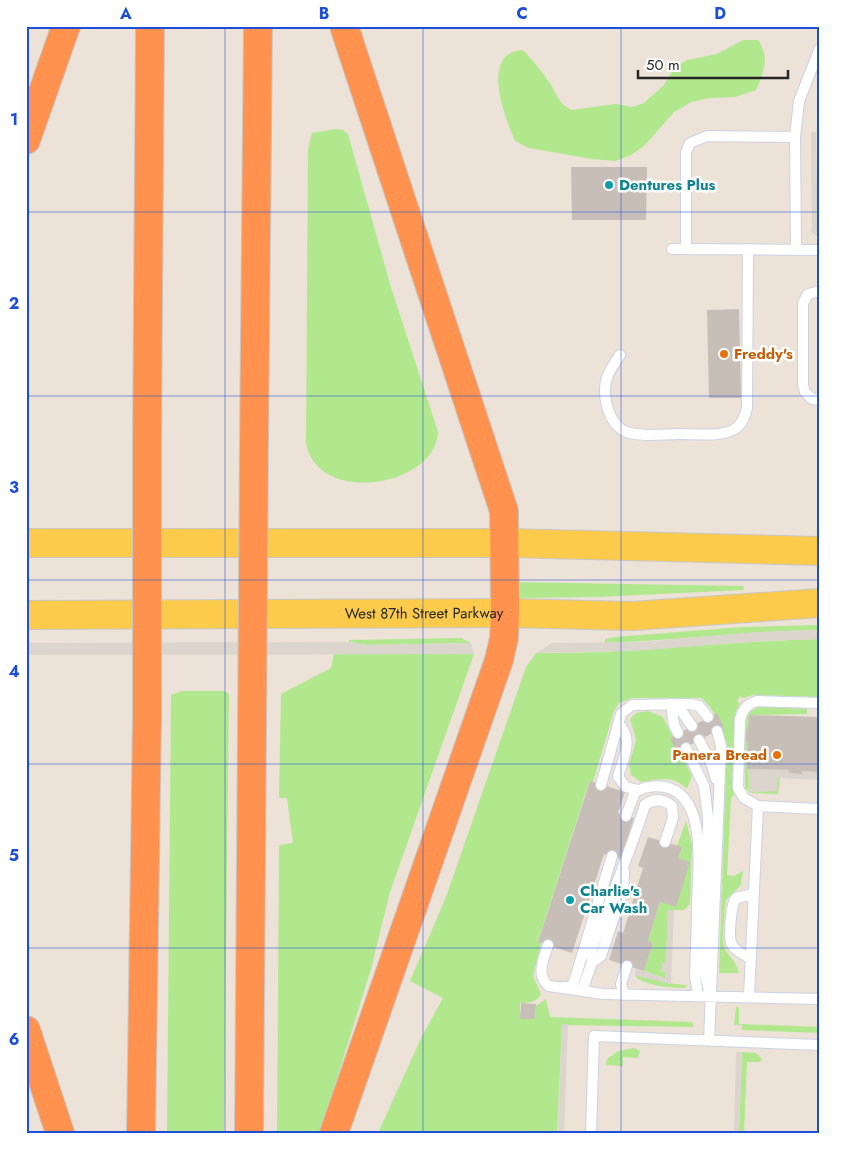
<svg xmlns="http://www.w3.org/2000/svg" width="846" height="1159" font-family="Jost,sans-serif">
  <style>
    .green { fill: #b1e88d }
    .plaza { fill: #dbd5ce }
    .building { fill: #c7bfb7 }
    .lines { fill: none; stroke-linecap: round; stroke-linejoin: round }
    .lane-casing { stroke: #ccd2e3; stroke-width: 12 }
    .primary-casing { stroke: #c7c7c7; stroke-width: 30 }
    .highway-casing { stroke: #c7c7c7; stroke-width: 30 }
    .lane { stroke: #fff; stroke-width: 10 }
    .primary { stroke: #fdcb4b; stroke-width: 28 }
    .highway { stroke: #ff924f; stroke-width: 28 }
    .highway-bridge-casing { stroke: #c7c7c7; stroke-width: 30; stroke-linecap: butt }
    .highway-bridge { stroke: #ff924f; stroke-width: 28 }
    .grid { fill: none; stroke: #1d4ed8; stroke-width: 1; stroke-opacity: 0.55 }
    .culture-dot { fill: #0f9aa8; stroke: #fff; stroke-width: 2 }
    .food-dot { fill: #e8710a; stroke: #fff; stroke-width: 2 }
    .labels { text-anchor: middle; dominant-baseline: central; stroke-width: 5; stroke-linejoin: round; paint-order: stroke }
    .culture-label { font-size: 15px; font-weight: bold; fill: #0d838f; stroke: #fff; text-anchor: start }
    .food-label { font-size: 15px; font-weight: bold; fill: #c56008; stroke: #fff; text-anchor: start }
    .street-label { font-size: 15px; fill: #272727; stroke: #fff }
    .neatline { fill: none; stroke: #1d4ed8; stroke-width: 2 }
    .grid-label { font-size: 16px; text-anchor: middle; font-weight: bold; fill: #1d4ed8 }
  </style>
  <rect width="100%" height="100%" fill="#ece2d7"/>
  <path class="green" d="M743,40H758C770,58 764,72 756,90L735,97L710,98L691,102L674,112L644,146L631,155L615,161L592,159L529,148L515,141C505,118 479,52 523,50C532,60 542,71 549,82C558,95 556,101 571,110L616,104L632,107L644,103L664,85L674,68L687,60L717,54Z
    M335,129L343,130L348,134L390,284L438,432C436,487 316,507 306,442L308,150L312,133Z
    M512,582L743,586L744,590L597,597L518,598Z
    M820,625V630C748,631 677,640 605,643V639L615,637L742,627Z
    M461,638L471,643L367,645L349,642V640Z
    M820,639V697L753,695L743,698L740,696L737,701L740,703L735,713L732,783L734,795L731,798L727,875L734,876L743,871L741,885L726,900C725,911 721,940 725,949C730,958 737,962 739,973H719L727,744C723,729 714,708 701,698H632L619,703L614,711L593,782H589L538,941L541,943L533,976L541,994C537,1002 529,1003 520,1003V1019H535L536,1006L546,999L550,1017L692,1022L694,1027L562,1025L557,1133H378L423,1034L443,998L410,981L446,897L526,667L536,653C631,654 725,641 820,639Z
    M334,653L474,654L390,892L371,969L320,1133H277L279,845L293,843L287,798H279L281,694L331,668Z
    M182,691H224L229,694L224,1133H167L171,695Z
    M761,707L807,709V714L749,715L748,730H746C746,717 748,710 761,707Z
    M648,711L663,717L692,776L687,789C673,775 659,779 641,782L631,775L629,765L636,740L630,719L636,713Z
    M745,741H748L749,791H777V778H780L778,794L751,793L745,788Z
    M686,821L692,844L690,904L684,910H668L666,963H662V972H666L665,978L644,971L653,943L648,941L660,902L690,862L678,858L682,847L677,846Z
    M635,975L667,983L686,985L687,987C678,990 639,985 635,975Z
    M736,1006L739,1008V1024L820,1027V1033L741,1030L742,1025H734Z
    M634,1048L640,1051L638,1058L623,1057V1066L606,1065L607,1059L618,1051Z
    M742,1052L756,1053L762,1059L760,1062H747L744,1133H739Z"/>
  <path class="plaza" d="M811,132H816L818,237L810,231L812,227Z
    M820,630V639L760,641L634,651L536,653L552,643L642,642L757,632Z
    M349,642L367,645L471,643L474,654L26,655V643Z
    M749,769L789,770L802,774V771L820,772V780L778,778L777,791L753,792L749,791Z
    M668,910H674L671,984L635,975L636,969L665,978L666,972H662V963H666Z
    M562,1024H568L564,1133H558Z
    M736,1052H742L739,1133H734Z"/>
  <path class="building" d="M571,167H647L646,220H572Z
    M739,309L741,398H709L707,310Z
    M717,713L724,727L677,752L670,738Z
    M749,715L820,717V772L802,771V774L789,773V770L747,769L748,741H745L746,730H748Z
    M590,781L625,792L618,813L634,818L621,859L604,854L572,953L538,942Z
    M648,837L682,847L678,858L690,862L676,907L660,902L648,941L653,943L644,971L609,960L618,931L623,933L643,868L638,866Z
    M521,1003L536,1004L535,1019H520Z"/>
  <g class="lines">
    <defs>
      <path id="lane" d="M795,137L799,101L820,48
        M672,249L820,250
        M686,249V152L690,143L707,136L795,137L796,250
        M820,291L808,294L803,303V385L805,392L812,399L820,400
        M620,355C616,361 611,368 608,375C600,393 608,428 630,433C646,437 664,434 680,434C697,434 718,437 733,430C742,426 745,416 747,408L748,249
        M671,704L682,712L692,726
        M671,704L674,725L678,733
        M619,724C634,740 623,758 618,777L626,787L638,790
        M699,740L712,765L716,779
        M686,748L704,786L708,817L705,974L709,991
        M601,785L621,714L632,705L690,704L699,706L708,717
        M758,806L744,798L738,788L740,719C743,709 747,704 757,701L820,703
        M626,816L635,792C644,787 655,785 665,787C708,796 698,869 697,903C697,927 696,951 695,976L698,996
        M548,945C544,959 535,975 549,986L603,994L820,999
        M751,959C745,955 735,951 732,945C728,938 731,904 736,898L754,894
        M592,962L591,953C608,903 629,856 645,805C654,798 663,799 672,806L673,818L665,842
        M563,987H570L574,982L612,856
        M582,991L592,962L601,956L623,890L624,872
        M624,995L621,984L627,966
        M749,996L758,806L820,809
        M709,1041L721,746L717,731
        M591,1133L594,1036L820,1045"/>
      <g id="primary">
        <path d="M26,543H504L820,551"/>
        <path id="s1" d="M26,615L505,613L632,616L820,603"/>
      </g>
      <path id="highway" d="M26,140L66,26
        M254,444L258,26
        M147,446L150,26
        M26,1030L60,1133
        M141,1133L147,717
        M249,1133L252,725
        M334,1133L499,660L504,638L505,613L504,511L344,26"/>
    </defs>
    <use href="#lane" class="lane-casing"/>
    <use href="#primary" class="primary-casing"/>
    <use href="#highway" class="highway-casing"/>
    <use href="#lane" class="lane"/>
    <use href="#primary" class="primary"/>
    <use href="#highway" class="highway"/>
    <defs>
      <path id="highway-bridge" d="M147,717V446
        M252,725L254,444"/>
    </defs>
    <use href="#highway-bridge" class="highway-bridge-casing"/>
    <use href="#highway-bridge" class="highway-bridge"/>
  </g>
  <path class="grid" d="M225,26V1133M423,26V1133M621,26V1133M26,212H820M26,396H820M26,580H820M26,764H820M26,948H820"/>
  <g class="culture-dot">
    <circle cx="609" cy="185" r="5"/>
    <circle cx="570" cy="900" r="5"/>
  </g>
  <g class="food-dot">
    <circle cx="724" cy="354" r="5"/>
    <circle cx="777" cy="755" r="5"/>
  </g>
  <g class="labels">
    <g class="culture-label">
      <text x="619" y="185">Dentures Plus</text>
      <text x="580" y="891">Charlie's<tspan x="580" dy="17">Car Wash</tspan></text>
    </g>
    <g class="food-label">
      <text x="734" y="354">Freddy's</text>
      <text x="767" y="755" text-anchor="end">Panera Bread</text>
    </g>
    <g class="street-label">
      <text stroke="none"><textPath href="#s1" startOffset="398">West 87th Street Parkway</textPath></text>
    </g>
  </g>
  <rect width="846" height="1159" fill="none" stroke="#ffffff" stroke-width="55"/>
  <path d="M638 70v8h150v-8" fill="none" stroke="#272727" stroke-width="2.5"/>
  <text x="646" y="70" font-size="15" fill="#272727" stroke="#ffffff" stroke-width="4" paint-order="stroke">50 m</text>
  <rect x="28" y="28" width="790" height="1104" class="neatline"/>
  <g class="grid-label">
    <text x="126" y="19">A</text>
    <text x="324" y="19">B</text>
    <text x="522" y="19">C</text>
    <text x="720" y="19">D</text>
    <text x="14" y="125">1</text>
    <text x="14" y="309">2</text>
    <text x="14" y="493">3</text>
    <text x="14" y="677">4</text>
    <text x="14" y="861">5</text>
    <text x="14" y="1045">6</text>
  </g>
</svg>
